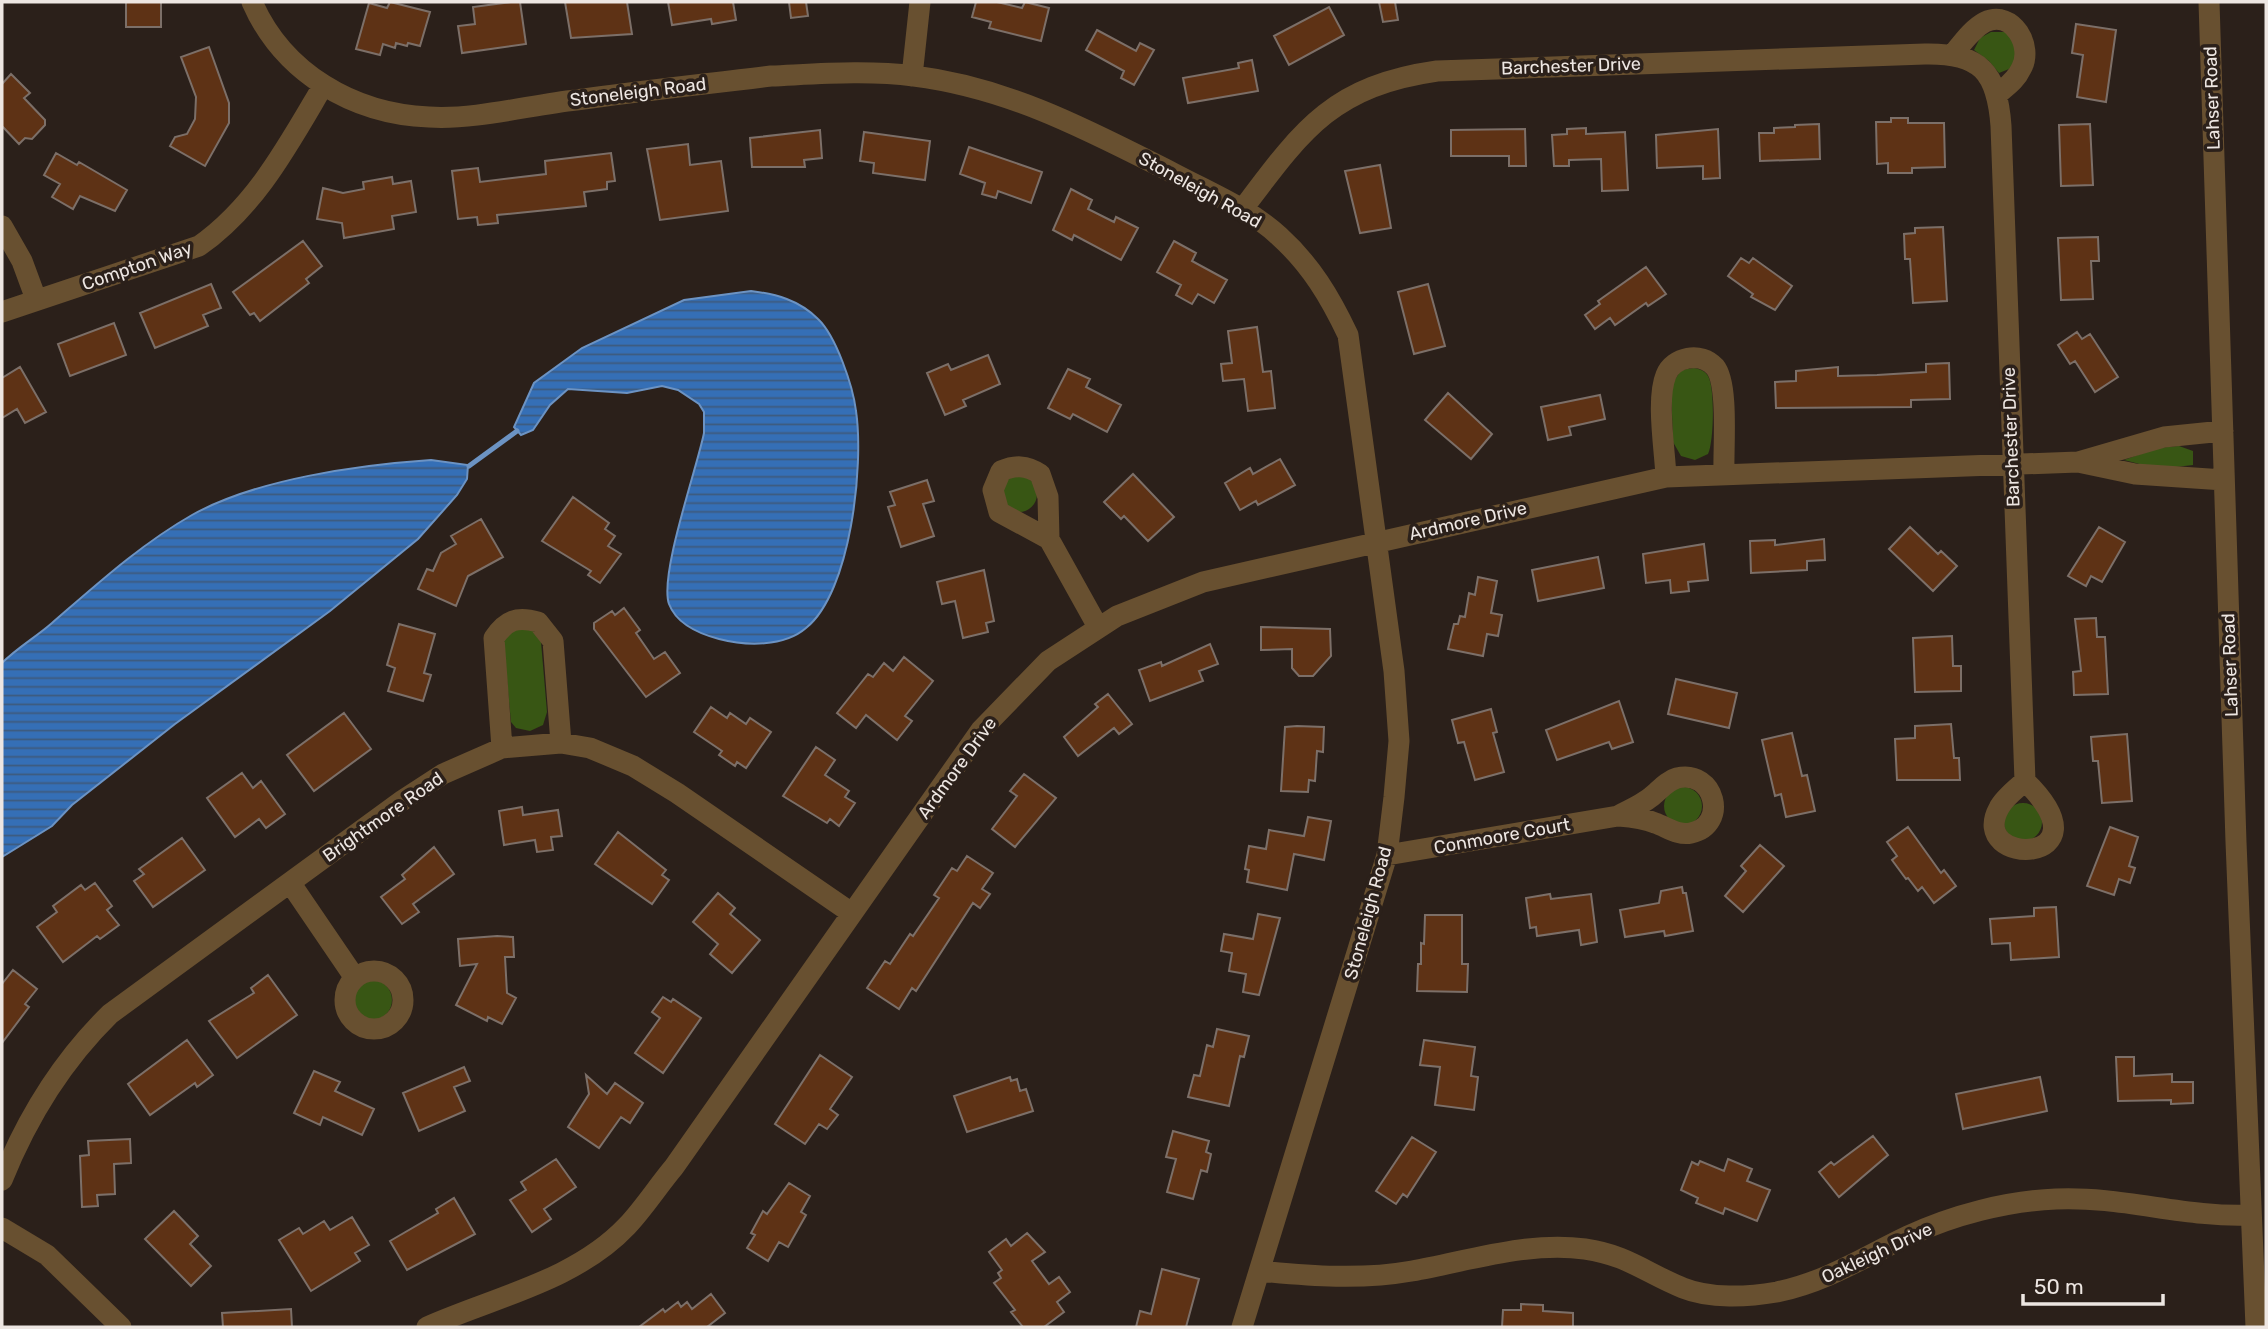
<svg xmlns="http://www.w3.org/2000/svg" width="2268" height="1329" font-family="Rubik,sans-serif">
  <style>
    .green { fill: #385614 }
    .water { fill: url(#water-rules); stroke: #6c93c3; stroke-width: 2 }
    .lines { fill: none; stroke-linecap: round; stroke-linejoin: round }
    .stream { stroke: #6c93c3; stroke-width: 5 }
    .building { fill: #5e3215; stroke: #7c6f68; stroke-width: 2 }
    .minor { stroke: #685030; stroke-width: 21 }
    .labels { text-anchor: middle; dominant-baseline: central; stroke-width: 7; stroke-linejoin: round; paint-order: stroke }
    .street-label { font-size: 18px; fill: #ede6e2; stroke: #2b201a }
  </style>
  <defs>
    <pattern id="water-rules" width="6" height="5" patternUnits="userSpaceOnUse" patternTransform="scale(1.75)"><rect width="6" height="5" fill="#356fb6"/><path d="M0 2.5h6" fill="none" stroke="#3e5a7d"/></pattern>
  </defs>
  <rect width="100%" height="100%" fill="#2b201a"/>
  <path class="green" d="M1991,32H2005L2015,41L2016,61L2009,69L1999,73L1989,61L1974,50L1980,38Z
    M1694,368C1700,369 1705,371 1708,376C1715,387 1714,442 1708,454L1695,460L1681,456L1673,442L1671,386L1681,370Z
    M2179,446L2193,451V465L2159,469L2124,460L2157,448Z
    M1001 494a18 18 0 1 1 36 0a18 18 0 1 1-36 0Z
    M512,628L532,629L541,642L547,712L543,725L530,731L516,728L511,722L503,638Z
    M1664 806a19 19 0 1 1 38 0a19 19 0 1 1-38 0Z
    M2004 822a19 19 0 1 1 38 0a19 19 0 1 1-38 0Z
    M352 1000a20 20 0 1 1 40 0a20 20 0 1 1-40 0Z"/>
  <path class="water" d="M751,291C776,294 799,300 818,319C836,336 853,386 856,411C864,465 851,592 806,628C784,647 746,646 719,639C700,634 677,625 669,604C659,575 697,468 704,433V412L699,404L678,390L662,386L627,393L568,389L550,405L533,430L521,435L514,427L534,383L582,348L684,300Z
    M431,460L468,465L467,479L457,495L418,539L330,611L175,724L72,805L52,826L2,857V663C17,648 36,637 52,623C96,585 141,544 192,515C257,479 358,465 431,460Z"/>
  <g class="lines">
    <path class="stream" d="M469,466L517,431"/>
  </g>
  <path class="building" d="M126,2H161V27H126Z
    M390,2L430,12L420,46L408,43L407,46L396,43L395,48L383,44L380,55L356,49L369,3L387,8Z
    M511,2H520L526,44L462,53L458,26L475,24L473,7Z
    M565,2H627L632,34L571,38Z
    M668,2H733L736,20L712,24L711,19L672,25Z
    M789,2H806L808,16L791,18Z
    M976,2H997L1022,8L1025,2L1049,8L1041,41L989,28L991,22L972,17Z
    M1379,2H1395L1398,20L1383,22Z
    M1329,7L1344,35L1289,65L1274,36Z
    M2076,24L2116,30L2106,102L2077,97L2083,55L2072,53Z
    M1097,30L1136,51L1140,43L1154,50L1134,85L1121,78L1124,71L1086,50Z
    M209,47L229,103V123L205,166L170,146L175,137L187,134L195,119L196,97L181,57Z
    M1252,60L1258,91L1188,103L1183,78L1239,68L1238,63Z
    M11,74L30,93L24,98L45,120V125L32,139L25,138L19,144L2,126V84Z
    M1891,118H1908V123H1944L1945,167L1912,168V173H1888V163L1877,164L1876,122H1891Z
    M1819,124L1820,159L1760,161L1759,133H1774V128L1795,127V125Z
    M2090,124L2093,185L2061,186L2059,125Z
    M1586,128V134L1625,132L1628,190L1602,191L1601,159L1569,160V166H1554L1552,135L1567,134V129Z
    M1525,129L1526,166H1509V156H1451V130Z
    M1718,129L1720,178L1703,179V166L1657,168L1656,135Z
    M820,130L822,158L804,160L805,167H752L750,138Z
    M864,132L930,141L925,180L873,173L874,163L860,161Z
    M688,144L690,165L721,161L728,211L660,220L647,149Z
    M969,147L1042,172L1031,203L998,191L996,198L982,194L985,183L960,174Z
    M56,153L77,165L79,162L127,190L115,211L80,196L73,209L52,197L60,184L44,175Z
    M611,153L615,181L607,182V189L584,192L586,206L497,215L498,223L478,225L477,217L458,219L452,171L478,168L480,182L546,174L545,161Z
    M1380,165L1391,228L1360,233L1345,171Z
    M392,177L393,184L411,181L416,212L392,216L394,229L344,238L342,223L317,219L323,188L343,193L364,189L363,182Z
    M1071,189L1092,200L1088,209L1114,222L1116,217L1138,228L1121,260L1074,235L1072,240L1053,230Z
    M1943,227L1947,301L1913,303L1910,259H1905L1904,234L1915,233V228Z
    M2098,237L2099,261H2091L2093,299L2061,300L2058,238Z
    M303,241L322,266L306,279L309,283L260,321L254,313L250,315L233,292Z
    M1174,241L1196,253L1192,261L1227,280L1214,303L1198,294L1192,304L1176,295L1181,285L1157,272Z
    M1741,258L1749,263L1753,258L1792,286L1775,310L1751,297L1753,294L1728,276Z
    M1646,267L1666,294L1648,306L1646,303L1615,325L1610,318L1595,329L1585,315L1600,304L1598,301Z
    M211,284L221,308L203,315L208,326L155,348L140,313Z
    M1428,284L1445,346L1414,354L1398,292Z
    M114,323L126,355L70,376L58,344Z
    M1257,327L1263,372L1271,371L1275,408L1248,411L1244,379L1223,381L1221,364L1232,363L1228,331Z
    M2077,332L2082,339L2090,334L2118,377L2095,392L2075,361L2070,364L2058,345Z
    M988,355L1000,384L963,400L966,406L945,415L927,373L948,364L951,370Z
    M1949,363L1950,399L1911,400V407L1776,408L1775,382L1796,381V371L1838,367V376L1877,375L1926,372V364Z
    M20,367L46,412L25,423L17,409L2,418V378Z
    M1068,369L1090,379L1086,387L1121,405L1107,432L1073,414L1070,419L1048,408Z
    M1448,393L1492,434L1471,459L1425,420Z
    M1600,395L1605,419L1569,427L1571,435L1548,440L1541,407Z
    M1280,459L1295,485L1258,505L1256,501L1240,510L1225,483L1250,468L1253,474Z
    M1133,474L1174,517L1148,541L1124,516L1121,519L1104,502Z
    M927,480L934,501L923,504L934,536L901,547L888,507L895,505L890,492Z
    M573,497L609,523L605,529L615,536L608,546L621,554L600,583L588,575L591,571L542,541Z
    M481,519L503,557L468,576L456,606L418,589L427,569L433,571L441,553L456,544L451,536Z
    M1910,527L1938,554L1941,551L1957,566L1933,591L1889,549Z
    M2099,527L2125,542L2102,582L2091,576L2086,586L2068,576Z
    M1824,539L1825,560L1807,561V570L1751,573L1750,541L1775,540V545Z
    M1704,544L1708,580L1688,582L1689,591L1671,593L1670,580L1646,583L1643,554Z
    M1598,557L1604,588L1538,601L1532,570Z
    M984,570L994,621L986,623L988,632L963,638L955,601L942,604L937,582Z
    M1478,577L1497,581L1491,613L1502,615L1498,636L1487,634L1483,656L1448,649L1454,624H1458L1460,616L1465,617L1469,593L1475,595Z
    M624,608L640,630L636,633L654,659L665,652L680,673L646,697L594,629V623L612,611L615,615Z
    M2096,618L2097,637H2105L2108,694L2074,695L2073,672L2081,671L2075,619Z
    M399,624L435,634L424,673L431,675L423,701L388,691L395,668L387,665Z
    M1261,627L1330,629L1331,656L1313,676H1299L1292,668V649L1261,650Z
    M1952,636L1953,666H1961V691L1915,692L1913,638Z
    M1210,644L1218,664L1199,671L1203,681L1150,701L1139,670L1161,662L1162,666Z
    M904,657L933,681L905,716L912,721L897,740L866,715L856,728L837,713L868,674L873,677L884,663L893,671Z
    M1676,679L1737,693L1729,728L1668,714Z
    M1108,694L1132,724L1119,734L1114,728L1078,756L1064,737L1098,707L1095,704Z
    M1619,701L1633,742L1612,749L1609,742L1557,760L1546,730Z
    M711,707L727,718L730,713L746,724L750,718L771,732L746,768L737,762L735,766L719,755L722,751L694,732Z
    M1491,709L1497,732L1493,733L1504,772L1475,780L1464,742L1458,743L1452,720Z
    M344,713L371,749L314,791L287,755Z
    M1951,724L1954,758H1959L1960,780H1897L1895,739L1915,738V726Z
    M1297,726L1324,727L1323,752L1317,751L1315,781L1309,780L1308,792L1281,791L1285,727Z
    M1792,733L1802,776L1807,775L1815,811L1786,817L1781,794L1775,796L1762,740Z
    M2127,734L2132,801L2102,803L2098,761H2093L2091,737Z
    M816,747L835,760L825,775L849,791L845,797L855,803L839,826L830,819L827,823L783,796Z
    M242,773L253,788L261,781L285,814L266,828L259,819L235,837L207,798Z
    M1024,774L1056,798L1015,847L992,829L1017,796L1010,791Z
    M522,807L523,815L558,810L562,836L551,837L553,850L537,852L535,840L504,845L499,811Z
    M1308,817L1331,821L1324,860L1294,854L1287,890L1247,882L1249,870L1245,869L1249,846L1266,849L1269,830L1304,836Z
    M1908,827L1941,873L1944,870L1956,886L1934,903L1922,887L1918,891L1908,878L1906,879L1892,860L1897,856L1887,842Z
    M2110,827L2138,837L2129,866L2135,868L2130,883L2119,879L2114,895L2087,886Z
    M618,832L666,870L662,875L669,880L652,904L595,864Z
    M182,838L205,870L153,907L134,881L144,874L139,869Z
    M1760,845L1784,866L1743,912L1725,896L1746,871L1741,866Z
    M434,847L454,874L413,904L419,912L402,924L381,897L405,879L402,875Z
    M967,856L993,873L982,889L990,894L980,908L973,903L916,991L912,988L899,1009L867,988L885,961L890,964L910,934L913,936L939,898L934,895L952,868L957,871Z
    M95,883L112,906L107,910L119,925L100,939L97,936L63,962L37,927L57,912L53,906L81,885L85,890Z
    M1682,887L1683,893H1686L1693,931L1665,936L1664,931L1625,937L1620,910L1659,903L1661,891Z
    M718,893L735,908L730,914L760,940L732,973L710,954L718,944L693,922Z
    M1550,894L1551,899L1591,894L1597,942L1581,945L1579,930L1537,936L1536,927L1530,928L1526,898Z
    M2056,907L2059,957L2011,960L2010,943L1992,944L1990,919L2034,916V908Z
    M1258,914L1280,918L1259,995L1243,992L1246,974L1229,971L1232,953L1221,951L1224,934L1253,939Z
    M1425,915H1462V964H1468L1467,992L1417,991L1418,964H1421V943L1424,944Z
    M497,936L513,937L514,957H505L507,993L516,998L502,1024L488,1017L487,1021L456,1005L477,964L460,966L458,939Z
    M13,970L37,989L25,1004L29,1007L2,1043V984Z
    M268,975L297,1015L237,1058L209,1021L254,993L251,988Z
    M663,997L671,1002L673,999L701,1018L663,1073L635,1053L660,1018L652,1012Z
    M1217,1029L1249,1036L1244,1057L1240,1056L1229,1106L1188,1097L1194,1075L1200,1076L1207,1045L1213,1047Z
    M187,1040L213,1075L197,1087L195,1083L150,1115L128,1084Z
    M1424,1040L1475,1047L1471,1076L1478,1077L1474,1110L1435,1105L1440,1067L1420,1065Z
    M820,1055L852,1077L830,1109L838,1115L827,1129L819,1124L805,1144L775,1124Z
    M2116,1057H2134V1076L2172,1074V1082H2193V1103L2171,1104V1100L2118,1101Z
    M464,1067L470,1081L454,1087L465,1111L419,1131L403,1093Z
    M314,1071L340,1082L335,1091L374,1109L362,1135L323,1117L320,1125L294,1113Z
    M586,1075L607,1094L615,1083L643,1103L630,1123L621,1117L599,1148L568,1127L589,1094Z
    M1010,1077L1011,1081L1017,1079L1020,1091L1026,1089L1033,1111L967,1132L954,1096Z
    M2040,1077L2047,1111L1963,1129L1956,1094Z
    M1173,1131L1209,1141L1206,1152L1211,1154L1207,1172L1201,1170L1193,1199L1167,1192L1176,1159L1166,1157Z
    M1873,1136L1888,1155L1839,1197L1819,1172L1831,1162L1834,1165Z
    M1412,1137L1436,1152L1407,1197L1403,1194L1396,1204L1376,1191Z
    M130,1139L131,1163L114,1164L115,1194L97,1195L98,1206L82,1207L80,1156L89,1155L88,1141Z
    M556,1159L576,1187L544,1209L551,1219L532,1232L510,1200L526,1190L521,1182Z
    M1728,1159L1752,1169L1747,1181L1770,1190L1757,1221L1725,1208L1723,1214L1696,1203L1698,1198L1681,1190L1692,1162L1698,1165L1700,1161L1724,1171Z
    M789,1183L810,1196L801,1212L806,1215L788,1247L779,1242L768,1261L747,1248L755,1235L751,1233L763,1211L767,1214Z
    M454,1198L475,1234L407,1270L390,1241L438,1213L436,1209Z
    M174,1211L198,1236L190,1244L211,1266L191,1286L145,1239Z
    M352,1217L369,1245L355,1253L360,1261L311,1291L279,1240L299,1228L303,1234L324,1221L330,1230Z
    M1027,1233L1045,1252L1032,1261L1049,1284L1059,1277L1070,1292L1057,1302L1064,1312L1044,1327H1023L1011,1312L1015,1310L994,1283L1001,1278L998,1273L1002,1270L989,1252L1006,1239L1011,1246Z
    M1162,1269L1199,1279L1186,1327H1136L1140,1311L1151,1314Z
    M711,1294L725,1313L707,1327H639L663,1309L665,1312L678,1302L681,1307L687,1302L692,1309Z
    M1521,1304L1543,1305V1311L1573,1313V1327H1502L1503,1310H1521Z
    M291,1309L292,1327H223L222,1313Z"/>
  <g class="lines">
    <path class="minor" d="M252,2C283,73 353,114 429,117C475,120 530,105 576,100C641,91 706,84 771,76C818,74 867,70 914,76C1010,88 1090,131 1175,174C1209,192 1250,209 1279,236C1311,265 1330,297 1348,335L1394,671L1399,741L1394,797L1387,855L1242,1327
      M2209,2L2236,842L2256,1327
      M1954,53C1963,42 1972,29 1985,22C2013,9 2034,47 2021,69C2016,80 2007,86 1999,93
      M912,76L920,2
      M1242,210C1302,130 1332,86 1437,71L1925,54C1981,53 1997,72 2001,126L2025,781
      M2,226L22,261L36,299
      M2,312L199,246C256,206 288,145 323,86
      M2078,462L2164,437L2223,431
      M1666,477C1665,451 1656,399 1666,375C1673,357 1701,351 1715,367C1729,384 1723,450 1724,473
      M1049,539L1048,497L1040,474C1026,465 1015,465 1001,471L993,490L999,512L1049,539L1098,627
      M502,748L494,638C506,620 517,616 538,622L553,641L561,743
      M2025,781C2113,866 1966,868 1999,808C2004,798 2016,789 2025,781Z
      M1387,855L1618,816C1630,817 1643,818 1655,823C1667,827 1678,836 1691,833C1729,825 1715,769 1677,778C1666,781 1659,791 1651,797C1641,805 1629,810 1618,816
      M291,884L355,978
      M345 1000a29 29 0 1 1 58 0a29 29 0 1 1-58 0Z
      M2,1180C27,1118 62,1061 110,1014L403,800L443,774L502,748L561,743L590,748L633,766L677,793L850,912
      M2,1228L47,1255L121,1327
      M1260,1271C1311,1276 1361,1280 1412,1271C1468,1261 1528,1241 1585,1249C1627,1255 1646,1273 1683,1288C1710,1299 1748,1297 1777,1292C1826,1282 1864,1257 1908,1236C1953,1215 2007,1201 2056,1199C2122,1196 2186,1218 2251,1215
      M427,1327C494,1297 575,1281 627,1226C644,1208 658,1186 674,1167L981,730L1048,661L1117,616L1203,582L1666,477L2078,462L2135,474L2224,480"/>
  </g>
  <g class="labels">
    <g class="street-label">
      <text transform="translate(1571 66) rotate(-2)">Barchester Drive</text>
      <text transform="translate(638 92) rotate(-7)">Stoneleigh Road</text>
      <text transform="translate(2212 98) rotate(-92)">Lahser Road</text>
      <text transform="translate(1200 190) rotate(29)">Stoneleigh Road</text>
      <text transform="translate(137 266) rotate(-19)">Compton Way</text>
      <text transform="translate(2011 437) rotate(-92)">Barchester Drive</text>
      <text transform="translate(1468 521) rotate(-13)">Ardmore Drive</text>
      <text transform="translate(2230 665) rotate(-92)">Lahser Road</text>
      <text transform="translate(957 768) rotate(-54)">Ardmore Drive</text>
      <text transform="translate(383 817) rotate(-35)">Brightmore Road</text>
      <text transform="translate(1502 836) rotate(-10)">Conmoore Court</text>
      <text transform="translate(1368 913) rotate(-75)">Stoneleigh Road</text>
      <text transform="translate(1877 1253) rotate(-25)">Oakleigh Drive</text>
    </g>
  </g>
  <rect width="2268" height="1329" fill="none" stroke="#ede6e2" stroke-width="7"/>
  <path d="M2023 1294v10h140v-10" fill="none" stroke="#ede6e2" stroke-width="3.5"/>
  <text x="2034" y="1294" font-size="21" fill="#ede6e2" stroke="#2b201a" stroke-width="5" paint-order="stroke">50 m</text>
</svg>
